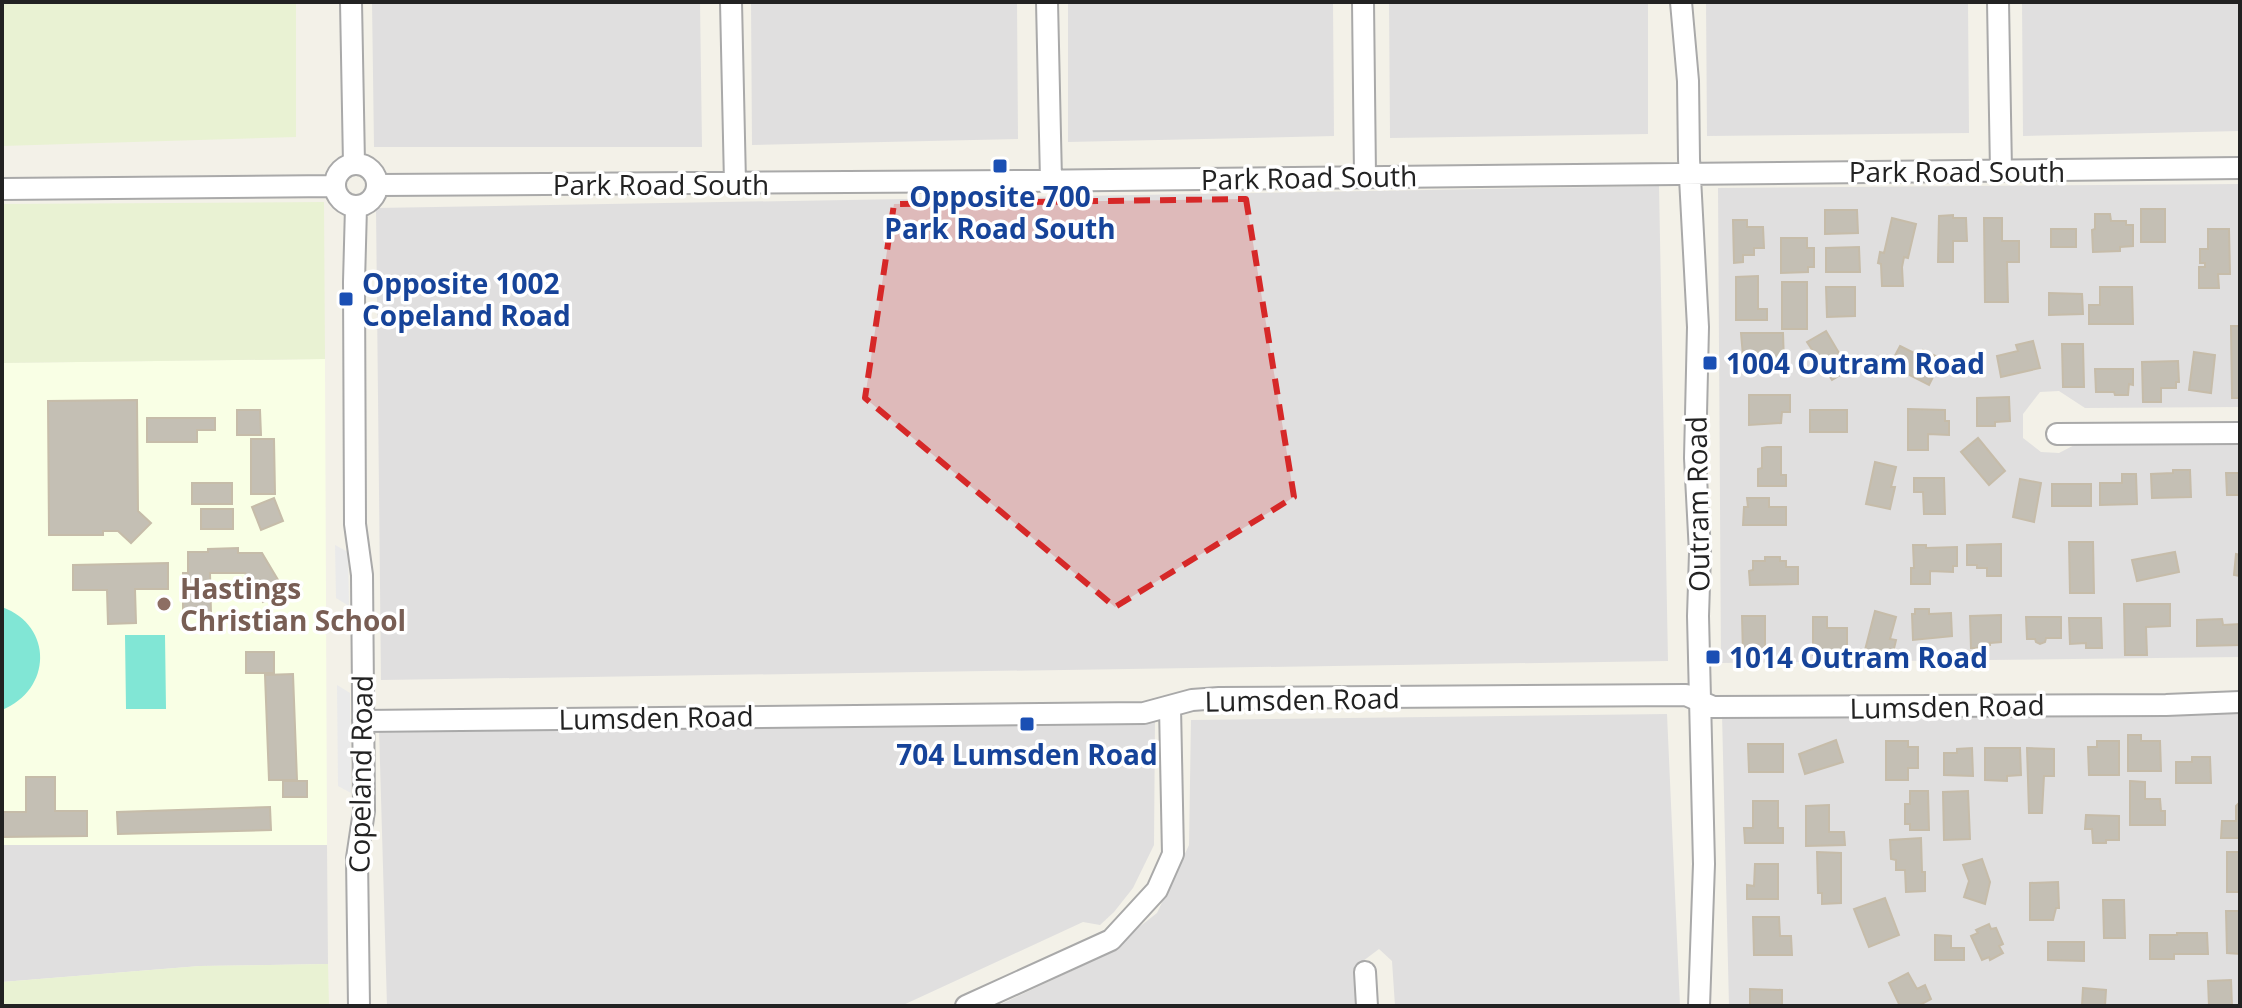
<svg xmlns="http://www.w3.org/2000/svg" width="2242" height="1008" font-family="'Open Sans',sans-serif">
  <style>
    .residential { fill: #e0dfdf }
    .education { fill: #f9ffe5 }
    .farmland { fill: #e9f2d3 }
    .pitch { fill: #81e6d5 }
    .parking { fill: #eaeaea }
    .building { fill: #c4bfb4; stroke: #c6bca9; stroke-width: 2 }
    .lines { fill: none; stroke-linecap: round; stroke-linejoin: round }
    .street-casing { stroke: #a9a9a9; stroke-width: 24 }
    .street { stroke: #fff; stroke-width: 20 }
    .marked { fill: #d62828; fill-opacity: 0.2; stroke: #d62828; stroke-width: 6; stroke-dasharray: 16 10; stroke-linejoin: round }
    .transit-dot { fill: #1a4fb4; stroke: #fff; stroke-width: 3 }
    .education-dot { fill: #8d6e63; stroke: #fff; stroke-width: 3 }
    .labels { text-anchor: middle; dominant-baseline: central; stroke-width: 7; stroke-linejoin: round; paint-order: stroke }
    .street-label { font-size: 28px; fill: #222; stroke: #fff }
    .transit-label { font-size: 28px; font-weight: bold; fill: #164399; stroke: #fff; text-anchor: start }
    .education-label { font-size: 28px; font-weight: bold; fill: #785e54; stroke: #fff; text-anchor: start }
  </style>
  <rect width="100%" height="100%" fill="#f3f1e8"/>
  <path class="residential" d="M372,2H700L702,147H374Z
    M751,2H1017L1018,139L752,145Z
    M1068,2H1333L1334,136L1068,142Z
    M1389,2H1648V134L1390,138Z
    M1706,2H1968L1969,133L1707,136Z
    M2022,2H2240V131L2023,136Z
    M2240,184V407L2085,408L2059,391L2040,392L2023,414V438L2041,452L2059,453L2088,438L2240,441V657L1721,663L1718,188Z
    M1659,186L1668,661L381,680L376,208Z
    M2240,711V1006H1729L1722,714Z
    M1667,714L1680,1006H1395L1392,961L1379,949L1363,961L1361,1006H997L1101,957L1157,913L1189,845L1191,720Z
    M1155,720L1154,845L1133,888L1114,912L1100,925L1083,922L901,1006H387L379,728Z
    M2,845H327L328,964L200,966L2,982Z"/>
  <path class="education" d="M325,359L327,845H2V363Z"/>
  <path class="farmland" d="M2,2H296V137L2,146Z
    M324,202L325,359L2,363V204Z
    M328,964L329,1006H2V982L200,966Z"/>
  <path class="pitch" d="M2,607C54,626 52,690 2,710Z
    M125,635H165L166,709H126Z"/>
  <path class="parking" d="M335,545L348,552L349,606L336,598Z
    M337,685L350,693L351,793L338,786Z"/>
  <path class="building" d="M2141,209H2165V242H2141Z
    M1825,210H1857L1858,233L1825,234Z
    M2095,214H2110L2111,221H2126V225H2133V246L2120,247V251L2093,252L2092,230L2095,229Z
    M1953,215V218H1966L1967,241H1953V262H1938L1939,216Z
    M1892,218L1916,224L1908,258L1904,257L1902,267L1903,286H1882L1881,264L1878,263L1880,252L1884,253Z
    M1984,218H2002V241H2019V262H2007L2008,302H1985Z
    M1733,220H1747V227H1763L1764,248H1754V255H1743V262L1734,263Z
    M2051,229H2076V247H2051Z
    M2208,229H2229L2230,274H2218L2219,288H2199V267H2205V263H2200V249H2208Z
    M1781,238H1807V248H1814V267H1808V272L1781,273Z
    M1859,247L1860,272H1826V248Z
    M1758,276V309H1767V320H1736V277Z
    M1782,282H1807V329H1782Z
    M1826,287H1855V316L1827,317Z
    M2100,287H2132L2133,324H2089V305H2100Z
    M2049,293L2082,294L2083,314L2049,315Z
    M2231,326H2240V398H2232Z
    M1826,331L1849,370L1832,380L1807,342Z
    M1741,333H1783L1784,363H1772V370H1759V367L1744,368Z
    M2033,341L2040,368L2001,377L1997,356L2018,351L2016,345Z
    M2062,344H2083L2084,387H2063Z
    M1900,346L1920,356L1923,350L1942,359L1929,385L1890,365Z
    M2194,352L2215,355L2211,393L2189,390Z
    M2178,361L2179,382H2176V388H2161V402H2143L2142,362Z
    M2095,369H2133V385L2129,384L2128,395H2115L2114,392H2096Z
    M1749,395H1790V412H1782L1781,423L1749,425Z
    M2009,397L2010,421L1995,422V426H1977V398Z
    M137,400L138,511L151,523L131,543L118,531H103V535H49L48,401Z
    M1908,409L1945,410V421H1949V435L1928,434V450H1908Z
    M237,410H260L261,435H237Z
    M1810,410H1847V432H1810Z
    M147,418H215V430H197V442H147Z
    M1978,438L2005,471L1989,485L1961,452Z
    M251,439H274L275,494H251Z
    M1767,447H1781V475H1786V486H1758V469L1762,468V448Z
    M1875,462L1896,467L1891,487H1895L1890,509L1866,504Z
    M2173,470H2190L2191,497L2152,498L2151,474L2173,473Z
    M2226,473H2240V495H2227Z
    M2122,474H2136L2137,504L2100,505V483H2122Z
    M1914,478H1944L1945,514H1924L1923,492H1914Z
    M2020,479L2041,483L2034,522L2013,517Z
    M192,483H232V504H192Z
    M2052,484H2091V506H2052Z
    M274,498L283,521L261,530L252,507Z
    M1747,498H1769V507H1786V525H1743L1744,507H1748Z
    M201,509H233V529H201Z
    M2069,542H2093L2094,593H2070Z
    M2001,544V576H1987V568H1977V565H1967V545Z
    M1913,545H1926V548L1957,547V566H1953V572L1930,571V584H1911V568H1914Z
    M238,548V553H262L284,590L263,602L245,573H210L211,613L183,614V573H188V552H208V549Z
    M2175,552L2179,572L2137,581L2132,560Z
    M2236,554L2240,555V576L2234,575Z
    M1765,557H1780V561H1786V567H1798V584L1750,585L1749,571L1753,570V561H1765Z
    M168,563V589H135L136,623L108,624L107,590H73V565Z
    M2124,604H2170V626L2146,627L2147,655H2125Z
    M1915,609H1929V614L1951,613L1952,636L1913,640L1912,614H1915Z
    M1875,611L1896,617L1890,639L1896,640L1892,657L1865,650Z
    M2001,615V642L1990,643V645H1986V648H1971L1970,616Z
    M1742,616H1765V655H1743Z
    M1813,617H1827V628H1847V651H1841V655H1813Z
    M2026,617H2061V638H2046L2045,642L2040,644L2036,642L2035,639H2027Z
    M2069,618H2101L2102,648H2086V643L2070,644Z
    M2222,619L2223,625L2240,624V645L2197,646V620Z
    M246,652H274V673H246Z
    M293,674L297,780H269L265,675Z
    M2128,735H2141V741H2160L2161,771H2128Z
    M1836,740L1843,762L1805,774L1799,754Z
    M1886,741H1908V747H1918V768H1908V780H1886Z
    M2097,741H2119V775H2089L2088,747H2097Z
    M1748,744H1783V772H1749Z
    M1972,748L1973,776L1944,775V753H1957V749Z
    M1985,748H2020L2021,775L2007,776V781L1985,780Z
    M2027,748L2054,749V776H2044L2042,813H2029Z
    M2192,757H2210L2211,783H2176V762H2192Z
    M26,777H55V811H87V836L2,837V812H26Z
    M283,781H307V797H283Z
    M2130,781L2145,782V799H2160L2161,811H2165V825H2130Z
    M1910,791H1928L1929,830H1910V824H1905V804H1910Z
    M1968,791L1970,839L1944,840L1943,792Z
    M1753,801H1778V828H1783V843H1745L1744,828H1753Z
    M2240,802V838H2221L2222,821H2236V806Z
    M1829,805V832H1844L1845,845L1806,846V806Z
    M270,807L271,830L118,834L117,812Z
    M2086,815L2119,816V840H2106V843H2093L2092,829H2085Z
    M1921,838L1922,872H1925V891L1906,892L1905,870H1896V860L1891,859L1890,840Z
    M1817,852L1841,853V903L1822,904V893H1818Z
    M2227,852H2240V892H2227Z
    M1982,859L1990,882L1985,904L1964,897L1969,881L1963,865Z
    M1755,864H1778V899H1747V885L1754,886Z
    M2058,882L2059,908H2056L2053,920H2030V883Z
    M1885,898L1899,935L1869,947L1854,909Z
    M2103,900H2124L2125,938H2104Z
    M2226,911H2240V954L2227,953Z
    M1753,917H1779L1780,936H1791L1792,955H1754Z
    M1989,924L1991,929L1996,928L2003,944L1999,946L2003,953L1990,960L1989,957L1982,960L1971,936L1978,933L1976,930Z
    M2177,933H2207L2208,954H2174V959H2150V935H2177Z
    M1935,935L1951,936V948H1964V960H1935Z
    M2048,942H2084V961L2048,960Z
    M1908,973L1917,989L1925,985L1931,999L1918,1006H1900L1889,983Z
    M2231,980L2232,1006H2209L2208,981Z
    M2083,988L2106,990L2105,1006H2082Z
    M1750,989L1782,990V1006L1750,1005Z"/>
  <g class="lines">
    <defs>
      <path id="street" d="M351,2L354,164
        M731,2L735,183
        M1047,2L1051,180
        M1363,2L1365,176
        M1681,2L1688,81L1689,159L1698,327L1695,458L1700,553L1698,616L1704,864L1699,1006
        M1998,2L2001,171
        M335 185a21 21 0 1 1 42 0a21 21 0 1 1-42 0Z
        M378,185L1019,181L2240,168
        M2,189L335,186
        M356,207L354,282L355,524L362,575L364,811L357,858L359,1006
        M2057,434L2240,433
        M363,721L1144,713L1192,700L1219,698L1686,695L1713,707L2166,705L2240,702
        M1365,972L1367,1006
        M966,1006L1111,940L1157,890L1173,854L1170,707"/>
    </defs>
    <use href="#street" class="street-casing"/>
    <use href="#street" class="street"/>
  </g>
  <path class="marked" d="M1246,199L1294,497L1115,607L865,398L894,204Z"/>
  <g class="transit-dot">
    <rect x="992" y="158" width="16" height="16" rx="4"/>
    <rect x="338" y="291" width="16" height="16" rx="4"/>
    <rect x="1702" y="355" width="16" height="16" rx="4"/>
    <rect x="1705" y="649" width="16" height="16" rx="4"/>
    <rect x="1019" y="716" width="16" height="16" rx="4"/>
  </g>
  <circle class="education-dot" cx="164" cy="604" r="8"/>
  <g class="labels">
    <g class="street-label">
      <text x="1957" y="171">Park Road South</text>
      <text transform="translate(1309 177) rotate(-1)">Park Road South</text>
      <text x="661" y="184">Park Road South</text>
      <text transform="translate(1697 504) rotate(-91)">Outram Road</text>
      <text transform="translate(1302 699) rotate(-1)">Lumsden Road</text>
      <text transform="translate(1947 706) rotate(-1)">Lumsden Road</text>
      <text transform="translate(656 717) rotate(-1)">Lumsden Road</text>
      <text transform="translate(360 774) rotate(-89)">Copeland Road</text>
    </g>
    <g class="transit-label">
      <text x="1000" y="196" text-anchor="middle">Opposite 700<tspan x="1000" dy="32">Park Road South</tspan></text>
      <text x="362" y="283">Opposite 1002<tspan x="362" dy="32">Copeland Road</tspan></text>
      <text x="1726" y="363">1004 Outram Road</text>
      <text x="1729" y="657">1014 Outram Road</text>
      <text x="1027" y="754" text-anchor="middle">704 Lumsden Road</text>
    </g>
    <g class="education-label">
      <text x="180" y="588">Hastings<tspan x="180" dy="32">Christian School</tspan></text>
    </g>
  </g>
  <rect width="2242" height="1008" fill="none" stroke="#222222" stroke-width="8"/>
</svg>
